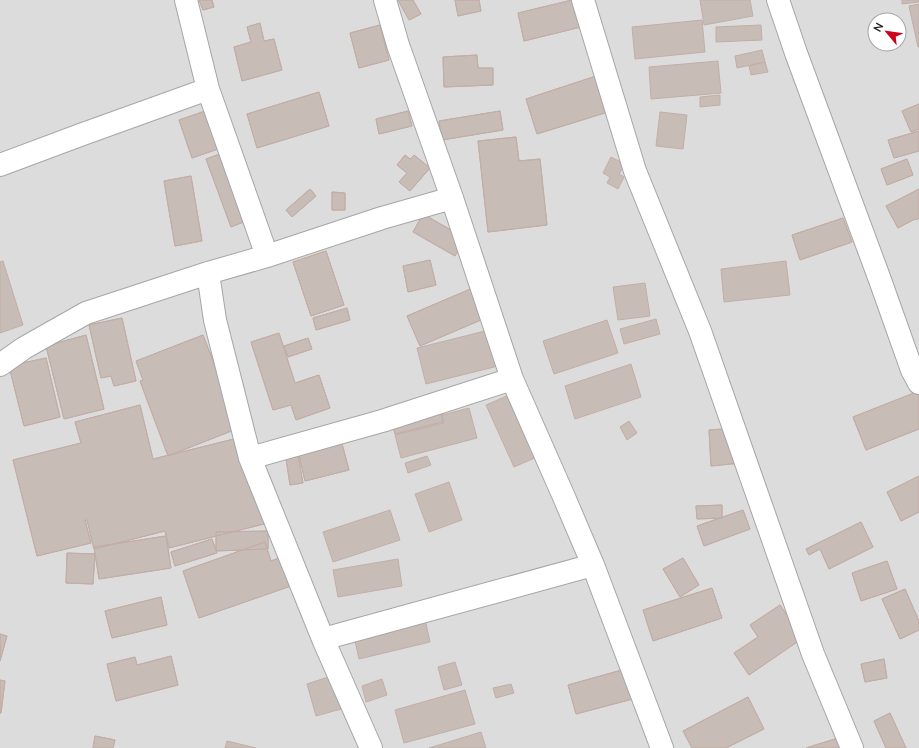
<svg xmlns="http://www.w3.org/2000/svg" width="919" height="748" font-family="'Nunito Sans',sans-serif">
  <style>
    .residential { fill: #dddcdc; fill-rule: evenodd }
    .building { fill: #c8bcb7; stroke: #c2aea6 }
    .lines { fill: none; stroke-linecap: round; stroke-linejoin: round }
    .minor-casing { stroke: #a6a6a6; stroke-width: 24 }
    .minor { stroke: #fff; stroke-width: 22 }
  </style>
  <rect width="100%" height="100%" fill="#f0ebe4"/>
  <path class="residential" d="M0,0H919V748H0ZM875,20H899V44H875Z"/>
  <path class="building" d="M199,0H212L214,7L203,10Z
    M199,0H212L214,7L203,10Z
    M398,0H413L421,14L409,20Z
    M398,0H413L421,14L409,20Z
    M455,0H479L481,11L458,16Z
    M455,0H479L481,11L458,16Z
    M572,0H579L585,26L524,41L518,13Z
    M572,0H579L585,26L524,41L518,13Z
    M700,0H750L753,16L704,25Z
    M902,0H919V2L902,4Z
    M919,4V47H918L909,6Z
    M702,20L705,52L635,59L632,27Z
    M260,23L264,41L274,39L282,70L242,81L234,47L251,42L247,27Z
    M260,23L264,41L274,39L282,70L242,81L234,47L251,42L247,27Z
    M380,25L389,60L359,68L350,33Z
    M380,25L389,60L359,68L350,33Z
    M761,25L762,40L716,42V27Z
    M762,50L765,62L737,68L735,56Z
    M477,55L478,68H493V85L444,87L443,57Z
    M477,55L478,68H493V85L444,87L443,57Z
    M718,61L721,93L651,99L649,67Z
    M765,62L768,72L751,75L749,66Z
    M596,76L608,112L537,134L526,99Z
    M596,76L608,112L537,134L526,99Z
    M319,92L329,126L257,148L247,114Z
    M319,92L329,126L257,148L247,114Z
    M720,95V105L700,107V97Z
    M919,104V129L911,132L902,111Z
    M919,104V129L911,132L902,111Z
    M208,110L221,148L192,158L179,120Z
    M208,110L221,148L192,158L179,120Z
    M408,111L412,126L379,134L376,119Z
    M408,111L412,126L379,134L376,119Z
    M500,111L503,130L442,140L439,121Z
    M500,111L503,130L442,140L439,121Z
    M660,112L687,115L683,149L656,146Z
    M919,131V151L894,158L888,140Z
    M919,131V151L894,158L888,140Z
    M516,137L519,161L540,159L547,225L488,232L478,141Z
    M516,137L519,161L540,159L547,225L488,232L478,141Z
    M234,149L259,216L231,227L206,159Z
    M234,149L259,216L231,227L206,159Z
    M405,155L410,159L414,155L430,168L410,191L399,182L407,173L397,165Z
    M405,155L410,159L414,155L430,168L410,191L399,182L407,173L397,165Z
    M611,157L625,164L619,174L624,177L618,189L607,183L610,177L603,173Z
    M907,159L913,175L887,185L881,169Z
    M907,159L913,175L887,185L881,169Z
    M191,176L202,241L175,246L164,181Z
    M191,176L202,241L175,246L164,181Z
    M310,189L316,196L292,217L286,210Z
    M310,189L316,196L292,217L286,210Z
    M919,189V218L916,220L915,219L898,228L886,206Z
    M919,189V218L916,220L915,219L898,228L886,206Z
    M332,192L345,193V210H332Z
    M332,192L345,193V210H332Z
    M423,214L465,238L455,256L413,232Z
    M423,214L465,238L455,256L413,232Z
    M843,218L852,242L800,260L792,235Z
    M843,218L852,242L800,260L792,235Z
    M326,251L344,305L311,316L293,262Z
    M326,251L344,305L311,316L293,262Z
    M430,260L436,285L408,292L403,266Z
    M430,260L436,285L408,292L403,266Z
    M3,261L23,325L0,333V262Z
    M786,261L790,295L724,302L721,269Z
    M645,283L650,316L618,320L613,287Z
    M475,287L488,317L420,346L407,316Z
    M475,287L488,317L420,346L407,316Z
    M347,308L350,320L316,330L313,318Z
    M347,308L350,320L316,330L313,318Z
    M122,318L136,381L114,386L111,376L101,378L89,325Z
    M122,318L136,381L114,386L111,376L101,378L89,325Z
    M656,319L660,334L624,344L620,329Z
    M607,320L618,353L554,374L543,341Z
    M489,330L498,366L426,384L417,348Z
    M279,333L295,383L319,375L330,408L296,420L291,405L273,410L251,342Z
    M279,333L295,383L319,375L330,408L296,420L291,405L273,410L251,342Z
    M86,335L104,409L64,419L46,346Z
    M86,335L104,409L64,419L46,346Z
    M203,335L239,428L168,456L140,381L143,380L136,361Z
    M203,335L239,428L168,456L140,381L143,380L136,361Z
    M308,338L312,349L288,357L284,346Z
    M308,338L312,349L288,357L284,346Z
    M46,358L60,417L24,426L9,366Z
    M46,358L60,417L24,426L9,366Z
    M631,364L641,397L575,419L565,386Z
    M518,391L546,453L514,467L486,405Z
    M919,391V429L866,450L853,417Z
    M919,391V429L866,450L853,417Z
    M140,405L153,459L246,436L268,523L169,548L165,531L94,549L87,520H85L91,543L37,556L13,460L81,443L75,422Z
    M140,405L153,459L246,436L268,523L169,548L165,531L94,549L87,520H85L91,543L37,556L13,460L81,443L75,422Z
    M469,408L477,438L401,458L395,435L444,423L442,415Z
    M441,414L443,422L395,434L393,426Z
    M441,414L443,422L395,434L393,426Z
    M629,421L637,433L627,440L620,427Z
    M738,428L741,463L711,466L709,430Z
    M738,428L741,463L711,466L709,430Z
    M340,436L349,470L305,481L297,446Z
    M340,436L349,470L305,481L297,446Z
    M297,449L303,483L290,485L285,452Z
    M297,449L303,483L290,485L285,452Z
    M427,456L431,465L408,473L405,463Z
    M919,476V512L901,521L887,492Z
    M919,476V512L901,521L887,492Z
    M449,482L462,520L429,532L415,494Z
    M722,505V518L697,519L696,506Z
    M722,505V518L697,519L696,506Z
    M390,510L400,540L333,562L323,532Z
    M743,510L750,529L704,546L697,526Z
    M743,510L750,529L704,546L697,526Z
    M861,522L873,547L829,569L820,549L809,555L806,549Z
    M861,522L873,547L829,569L820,549L809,555L806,549Z
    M268,531V549L216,551V532Z
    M268,531V549L216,551V532Z
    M166,536L171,568L99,579L94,547Z
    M166,536L171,568L99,579L94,547Z
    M212,539L217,553L175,566L171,552Z
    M212,539L217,553L175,566L171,552Z
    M265,542L271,561L281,557L291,586L199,618L183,571Z
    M265,542L271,561L281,557L291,586L199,618L183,571Z
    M67,553L95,554L93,584L66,583Z
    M67,553L95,554L93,584L66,583Z
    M683,558L699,585L680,597L663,569Z
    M683,558L699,585L680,597L663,569Z
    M398,559L402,586L338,597L333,570Z
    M887,561L897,589L861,601L852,573Z
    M887,561L897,589L861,601L852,573Z
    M712,588L722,618L653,641L643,610Z
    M712,588L722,618L653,641L643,610Z
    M905,589L919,621V630L900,639L882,599Z
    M905,589L919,621V630L900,639L882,599Z
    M161,597L167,625L112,638L105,611Z
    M161,597L167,625L112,638L105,611Z
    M780,605L803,638L749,675L734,653L758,637L750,625Z
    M780,605L803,638L749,675L734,653L758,637L750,625Z
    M423,610L430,642L359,659L352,627Z
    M0,634L7,636L0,661Z
    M0,634L7,636L0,661Z
    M171,656L178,685L116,701L107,664L135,657L137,665Z
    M171,656L178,685L116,701L107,664L135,657L137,665Z
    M884,659L887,678L865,682L861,664Z
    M884,659L887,678L865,682L861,664Z
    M455,662L462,685L444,690L438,667Z
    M636,666L644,696L576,714L568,685Z
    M636,666L644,696L576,714L568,685Z
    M331,676L341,709L316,716L307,684Z
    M382,679L387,695L366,702L362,686Z
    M0,680L5,681L1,713H0Z
    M0,680L5,681L1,713H0Z
    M511,684L514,693L496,698L493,688Z
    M465,690L475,724L404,743L395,710Z
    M748,697L764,729L726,748H692L683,731Z
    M748,697L764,729L726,748H692L683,731Z
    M890,713L906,748H886L874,721Z
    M890,713L906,748H886L874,721Z
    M481,732L486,748H429Z
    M95,736L115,740L113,748H93Z
    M95,736L115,740L113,748H93Z
    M838,738L841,748H806Z
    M838,738L841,748H806Z
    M227,741L256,748H225Z"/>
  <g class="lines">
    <defs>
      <path id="minor" d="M186,0L208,89L267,256
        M385,0L398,45L452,198L512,379L564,497L593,565L662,748
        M583,0L635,171L700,331L813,654L852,748
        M778,0L796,53L880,280L912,370L919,383
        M0,165L83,134L208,89
        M208,273L215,320L250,458L323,639L371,748
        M0,365L24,348L86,313L208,273L267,256L382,218L452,198
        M250,458L382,421L512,379
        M323,639L593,565"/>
    </defs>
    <use href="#minor" class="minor-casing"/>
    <use href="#minor" class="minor"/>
  </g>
  <g transform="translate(887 32) rotate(299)"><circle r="19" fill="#ffffff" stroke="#a5a5a5"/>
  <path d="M0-3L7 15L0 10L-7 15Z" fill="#cd001d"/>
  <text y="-6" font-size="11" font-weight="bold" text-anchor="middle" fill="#1f1f1f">N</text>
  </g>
</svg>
